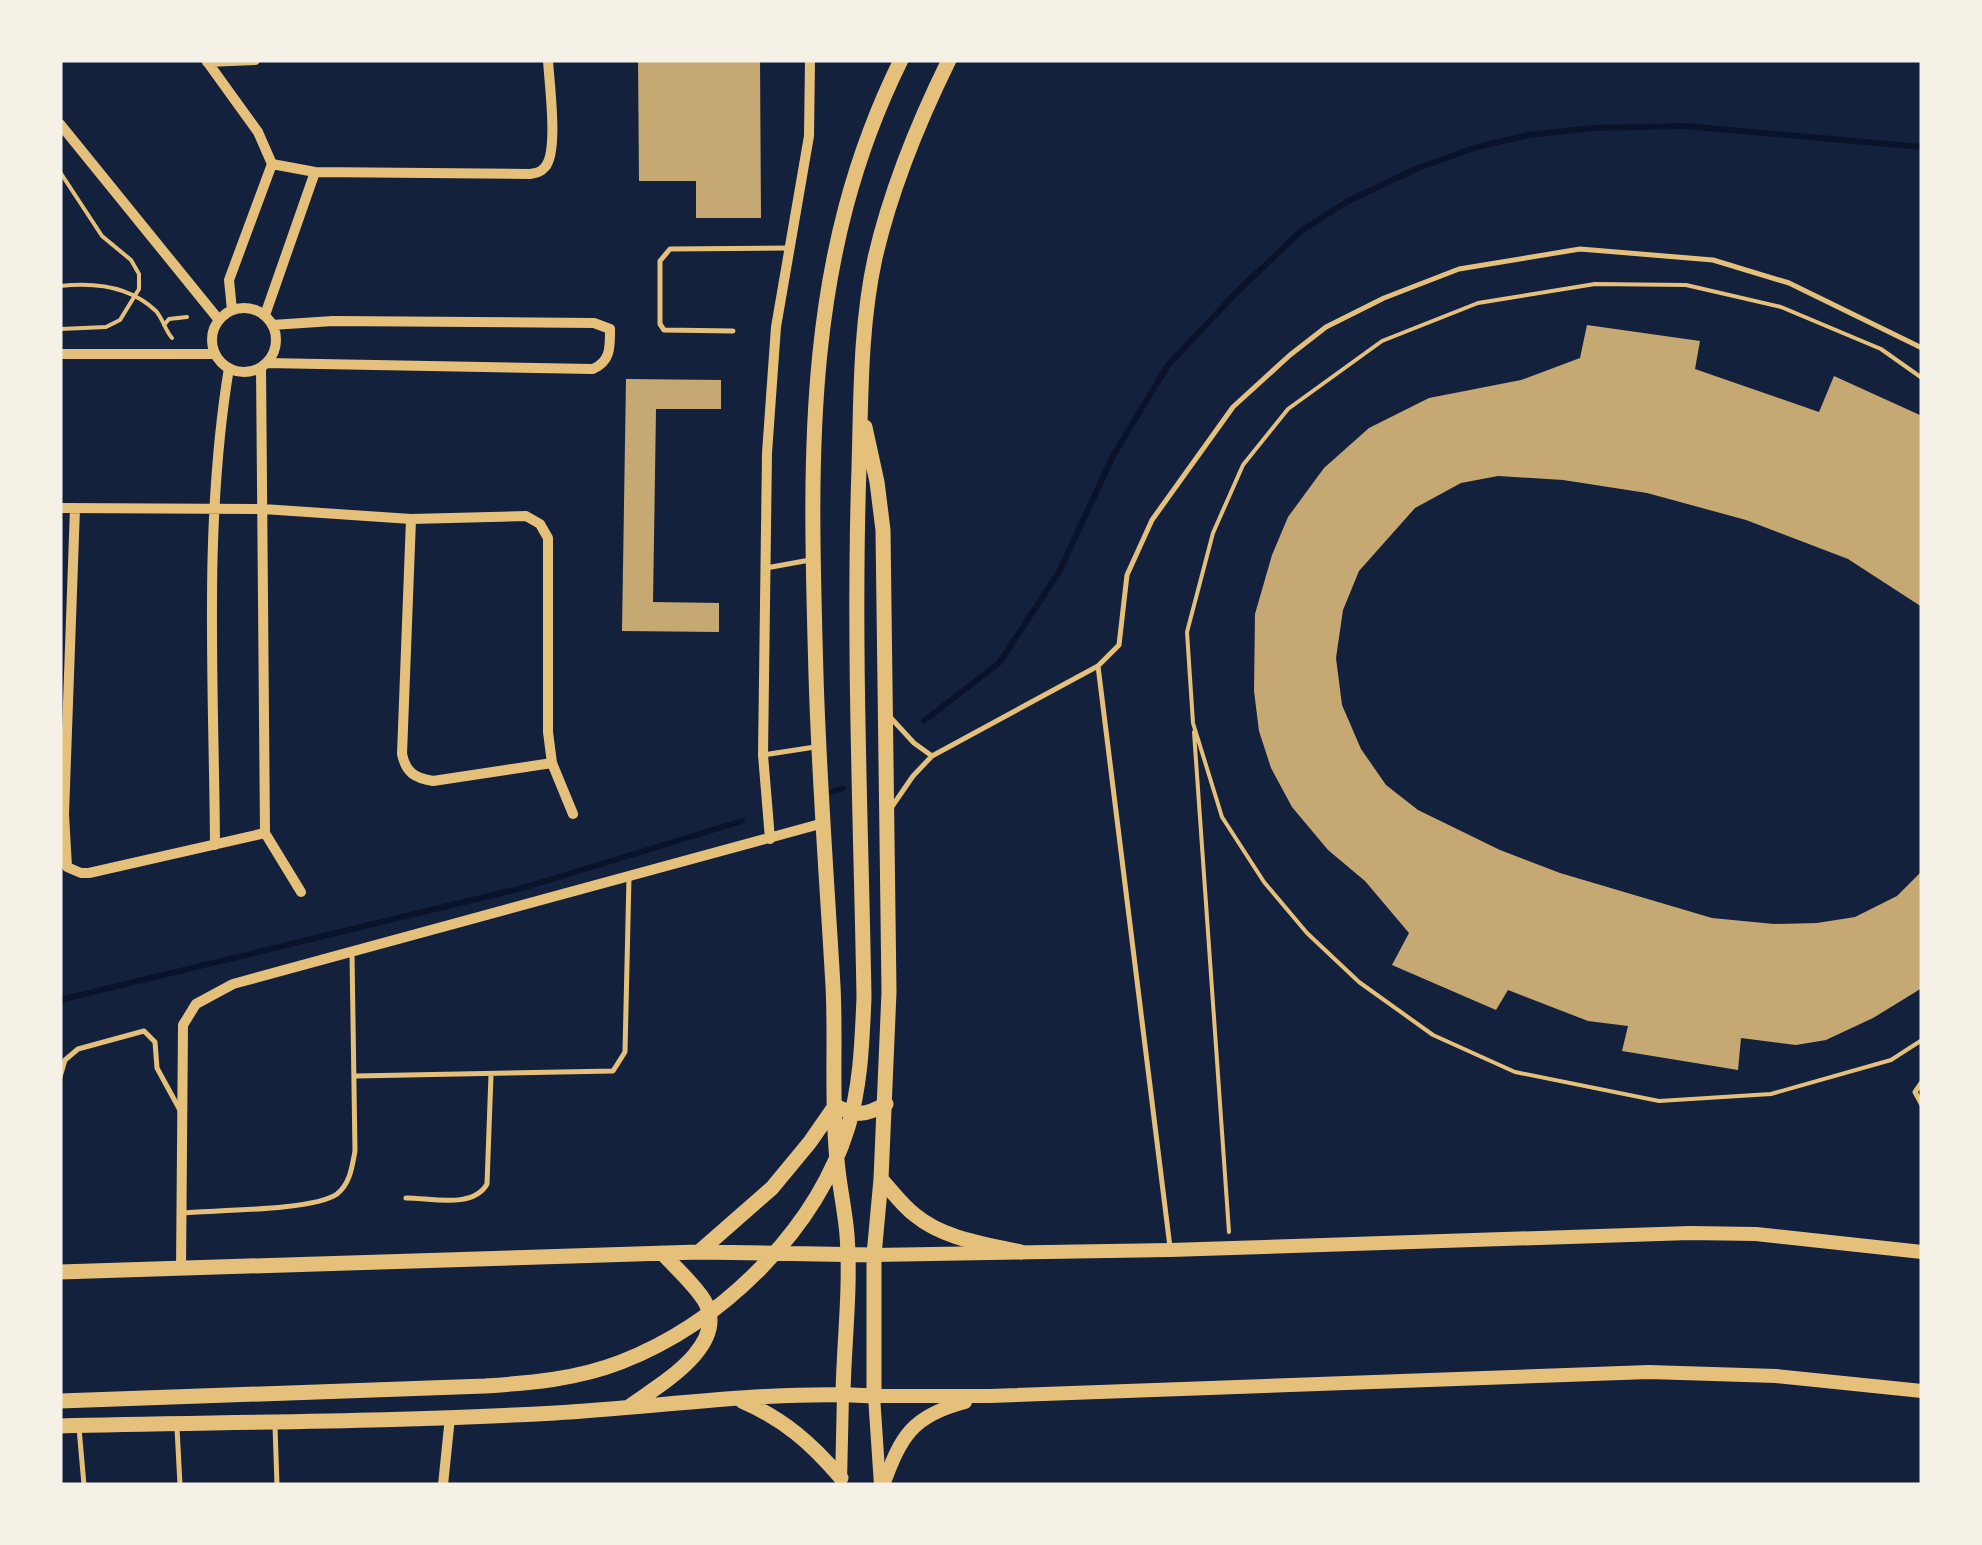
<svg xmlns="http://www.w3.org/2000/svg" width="1982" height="1545" font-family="'Source Sans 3',sans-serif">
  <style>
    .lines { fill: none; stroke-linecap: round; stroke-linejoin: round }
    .stream { stroke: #0b132b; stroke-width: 6 }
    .building { fill: #c6a872 }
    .path { stroke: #e5c07b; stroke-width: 4 }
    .service { stroke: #e5c07b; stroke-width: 5 }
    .minor { stroke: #e5c07b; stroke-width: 10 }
    .tertiary { stroke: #e5c07b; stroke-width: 12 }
    .secondary { stroke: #e5c07b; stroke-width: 14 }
    .trunk { stroke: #e5c07b; stroke-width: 15 }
  </style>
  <rect width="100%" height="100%" fill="#14213d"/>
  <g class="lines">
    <path class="stream" d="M924,721L999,663L1059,572L1113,456L1168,365L1238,291L1301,231L1348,201L1418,168L1477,147L1529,135L1592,128L1685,126L1922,147
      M832,792L843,788
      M60,1000L526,887L742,821"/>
  </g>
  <path class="building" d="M638,60H760L761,218H696V181H639Z
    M1587,325L1700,341L1695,369L1819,412L1834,376L1922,416V607L1848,559L1746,520L1647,493L1563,480L1498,476L1461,483L1415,508L1359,571L1343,610L1336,658L1342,705L1361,749L1386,785L1418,810L1500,850L1560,873L1712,918L1774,924L1817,923L1855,917L1897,896L1922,871V988L1873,1018L1826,1040L1796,1045L1741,1038L1738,1070L1622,1051L1628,1026L1588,1021L1508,990L1496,1010L1392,965L1409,933L1365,881L1328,850L1292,807L1271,768L1259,731L1254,691L1255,614L1272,555L1288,517L1324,468L1369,428L1429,398L1521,380L1580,358Z
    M626,379L721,380V409H656L653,602L719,603V632L622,631Z"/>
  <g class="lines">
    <path class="path" d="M60,172L102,236L131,260L139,274V289L120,320L106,327L60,329
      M60,286C95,282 130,286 156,311C163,319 165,330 172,338
      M164,325L169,319L187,317
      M1922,378L1881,349L1781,307L1686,285L1595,284L1478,303L1382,341L1288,409L1243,465L1213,533L1187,632L1193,723L1222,817L1264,882L1307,933L1359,982L1433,1035L1515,1072L1659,1101L1771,1094L1891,1060L1922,1040
      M1194,732L1229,1232"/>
    <path class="service" d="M733,331L664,330L660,324V261L670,249L789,248
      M766,568L810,560
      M1098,666L1170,1247
      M890,717L914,743L932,756
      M763,755L815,747
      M891,808L913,776L932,756L1098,666L1119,645L1127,575L1152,520L1233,407L1290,355L1326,327L1384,298L1459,269L1580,249L1713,260L1789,283L1922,348
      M356,1076L613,1071L625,1052L629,877
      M60,1077L65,1060L78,1049L144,1031L155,1042L157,1068L181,1112
      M1922,1082L1915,1092L1922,1105
      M406,1198C431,1198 473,1209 487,1184L491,1075
      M181,1213C214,1210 313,1211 337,1194C350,1184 352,1167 355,1151L352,954
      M275,1426L277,1485
      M79,1428L84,1485
      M177,1428L180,1485"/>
    <path class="minor" d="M206,60L258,132L272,164L229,280L232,310
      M207,62L255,60
      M60,124L219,320
      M272,164L315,172L530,174C537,173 541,172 545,167C559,152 549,82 548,60
      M212 340a32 32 0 1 1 64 0a32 32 0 1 1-64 0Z
      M265,315L315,172
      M60,354H215
      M266,363L593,369C611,361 610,347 610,329L594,323L333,321L272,325
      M261,367L265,833L301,892
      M60,508L263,509L411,519L526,516L540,524L548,538V732L552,763L433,781C415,778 406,773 402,754L411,519
      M75,508L64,814L67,867L81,873H89L265,833
      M552,763L573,814
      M770,839L763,755L767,453L776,327L809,136L810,60
      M215,845C214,687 203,525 229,368
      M181,1270L183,1025L196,1004L233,984L820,824
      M443,1485L450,1417"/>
    <path class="tertiary" d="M874,1396L880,1485
      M841,1482L843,1394"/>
    <path class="secondary" d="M874,1255L1170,1250L1690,1233L1756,1234L1922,1252
      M874,1396H990L1649,1372L1776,1376L1922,1391
      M883,1485C901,1437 911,1416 965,1402"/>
    <path class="trunk" d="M881,1179C892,1191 902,1205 915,1215C944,1239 985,1244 1021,1252
      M699,1252L772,1188L810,1142L835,1106C856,1116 865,1116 886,1104
      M60,1272L699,1252L874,1255
      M843,1394C844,1342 851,1287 847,1235C845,1210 839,1185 837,1160C831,1102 836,1043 833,986C827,882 819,779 816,675C810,459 802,260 901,60
      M60,1401L485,1386C532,1383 577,1379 621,1362C721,1323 816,1231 848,1127C861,1085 862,1041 864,998C861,821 853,645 859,468C861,398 860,327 875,258C891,189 918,123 949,60
      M742,1401C784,1419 812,1444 841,1478
      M630,1406C659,1385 731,1345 704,1300C693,1283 675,1267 662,1253
      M60,1426C225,1422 390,1422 555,1413C661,1407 768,1390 874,1396V1255L881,1179L889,992L883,530L877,482L865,427"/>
  </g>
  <rect width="1982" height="1545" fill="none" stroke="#f6f1e7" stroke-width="125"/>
</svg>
